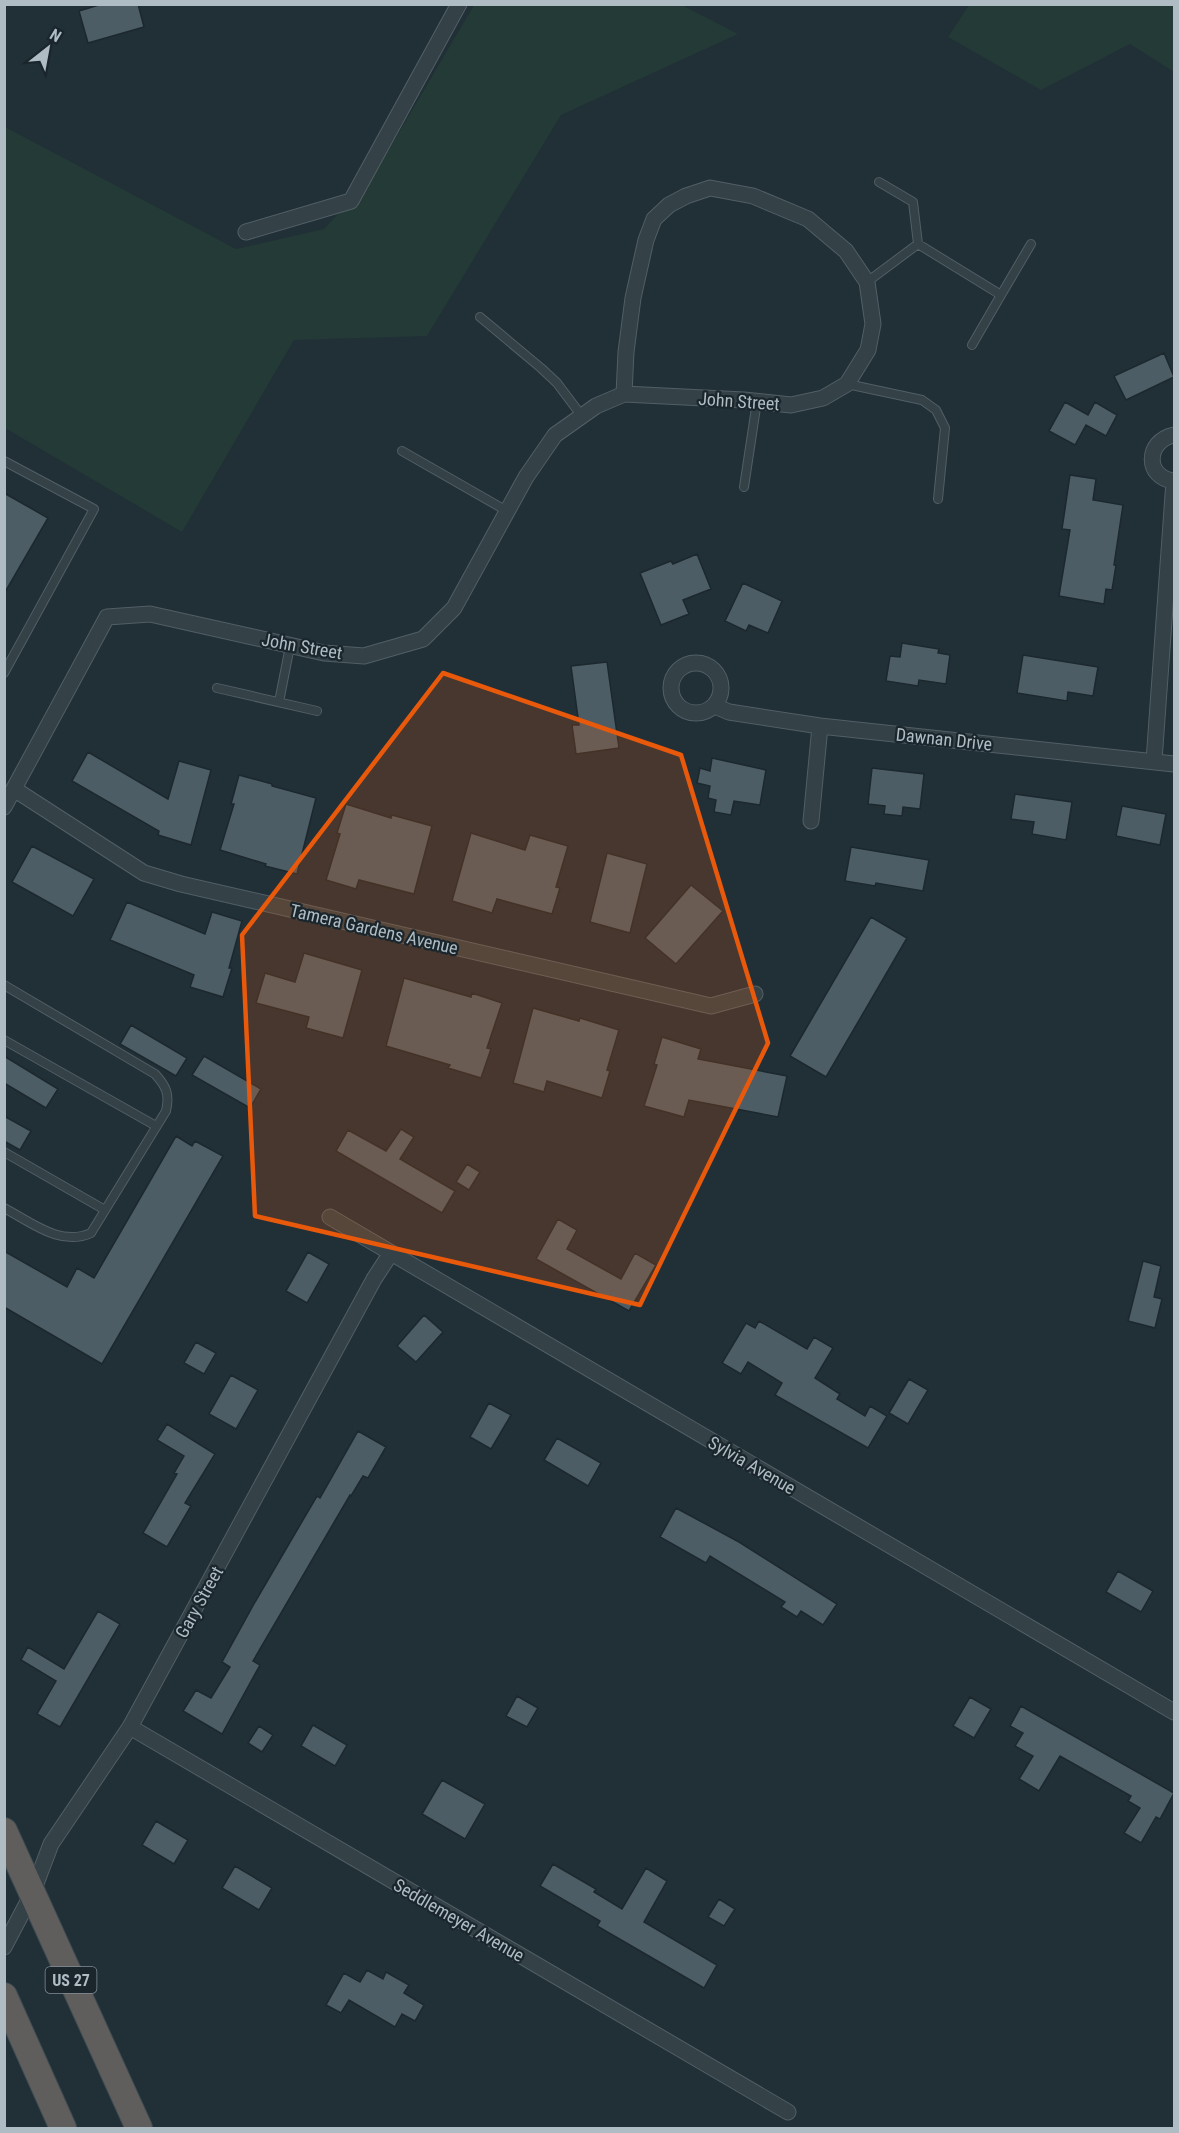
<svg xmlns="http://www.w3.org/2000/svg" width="1179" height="2133" font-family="'Roboto Condensed',sans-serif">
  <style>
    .green { fill: #243a36 }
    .building { fill: #4c5d65; stroke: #1c282e; stroke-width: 1.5 }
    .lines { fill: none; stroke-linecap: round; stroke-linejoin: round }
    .service-casing { stroke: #525f65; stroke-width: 10 }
    .minor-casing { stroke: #525f65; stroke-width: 17 }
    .trunk-casing { stroke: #3f4c52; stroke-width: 28 }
    .service { stroke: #344147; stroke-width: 8 }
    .minor { stroke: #344147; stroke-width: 15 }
    .trunk { stroke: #605e5c; stroke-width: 26 }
    .marked { fill: #e8590c; fill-opacity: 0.2; stroke: #e8590c; stroke-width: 4.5; stroke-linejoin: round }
    .labels { text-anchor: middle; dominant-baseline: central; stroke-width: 4.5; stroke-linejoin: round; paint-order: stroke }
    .shield { fill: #1a262c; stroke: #828f96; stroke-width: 1.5 }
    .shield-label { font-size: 16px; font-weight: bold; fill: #afbcc4 }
    .street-label { font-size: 18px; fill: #afbcc4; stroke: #1a262c }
  </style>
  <rect width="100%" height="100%" fill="#212f37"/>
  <path class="green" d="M474,5H682L738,34L561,115L427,336L294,340L182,532L5,428V127L236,249L324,229L374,175Z
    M969,5H1174V72L1130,44L1041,90L948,37Z"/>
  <path class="building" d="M102,4H138L144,27L88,43L79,11Z
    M1164,353L1174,377L1126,400L1114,376Z
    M1065,402L1088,415L1095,402L1117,415L1106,436L1086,425L1075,445L1049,431Z
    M1070,475L1096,479L1093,500L1123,505L1114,565H1116L1112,590L1106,589L1104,604L1059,596L1070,530L1062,529Z
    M4,493L48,518L4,594Z
    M697,554L711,589L683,600L689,614L661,625L640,573L671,561L673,564Z
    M743,583L782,601L768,633L749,625L746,631L725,621Z
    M902,643L939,649L938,653L950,655L946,684L919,680L918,686L886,681L890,656L900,657Z
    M1023,655L1098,667L1093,696L1068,692L1067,701L1017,693Z
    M607,662L619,748L576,754L572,725H579L571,666Z
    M88,752L168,799L179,761L211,770L191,845L158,835L159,831L72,781Z
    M712,758L766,770L760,805L734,801L731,815L714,812L716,800L708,798L710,786L697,783L700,768L710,771Z
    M872,768L924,774L920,809L903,807L902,816L884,814L885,806L868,804Z
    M239,775L272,784V786L316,798L297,874L265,866L266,864L220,850L234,804H231Z
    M1015,794L1072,802L1066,840L1032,834L1034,822L1011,819Z
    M346,804L391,818L392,815L432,826L414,894L359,880L356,889L326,880L340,834L337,833Z
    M1122,806L1166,814L1160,845L1116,836Z
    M471,833L525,850L530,835L568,846L556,887L560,888L552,914L497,899L492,913L452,901Z
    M32,846L94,879L73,916L12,882Z
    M851,847L929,860L923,891L876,883L875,886L845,881Z
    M607,853L647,864L630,933L590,922Z
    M691,885L723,911L676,964L645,938Z
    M127,902L205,934L212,912L242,921L229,968H232L223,997L190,987L194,975L110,940Z
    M871,917L907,938L826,1077L790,1056Z
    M304,953L362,970L343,1038L306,1028L309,1017L256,1003L265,973L295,982Z
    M404,978L471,997L472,993L502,1003L487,1048L491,1049L481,1078L448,1068L450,1065L386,1046Z
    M533,1008L579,1021L580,1018L619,1030L607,1070L610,1071L602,1098L547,1081L544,1092L513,1083Z
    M131,1025L187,1058L176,1076L120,1044Z
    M662,1037L701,1049L698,1059L787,1076L778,1117L689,1100L684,1117L644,1106L657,1065L654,1064Z
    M4,1056L58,1089L46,1108L4,1083Z
    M204,1056L261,1089L250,1108L192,1075Z
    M4,1116L31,1131L20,1150L4,1141Z
    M401,1129L414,1137L400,1159L455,1191L442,1213L336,1151L348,1130L386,1151Z
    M176,1136L192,1146L195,1141L223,1156L102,1364L4,1307V1251L67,1287L77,1268L94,1278Z
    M467,1164L480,1172L469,1190L456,1182Z
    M558,1219L577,1230L567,1249L621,1279L635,1253L656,1265L629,1311L536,1259Z
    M308,1252L329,1264L307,1303L286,1291Z
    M1143,1261L1161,1266L1154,1297L1162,1299L1155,1328L1128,1321Z
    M424,1315L443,1332L416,1362L397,1346Z
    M759,1321L807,1349L814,1337L833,1348L815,1378L840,1394L837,1399L865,1416L870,1406L887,1416L868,1448L775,1395L782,1383L748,1362L741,1374L722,1363L746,1323L755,1328Z
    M196,1342L216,1353L204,1374L184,1363Z
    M231,1375L258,1390L236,1429L209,1414Z
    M909,1379L928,1390L908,1424L889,1413Z
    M489,1403L511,1415L491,1449L470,1437Z
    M167,1424L215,1454L185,1503L191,1506L167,1547L143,1533L177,1474L174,1473L184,1456L157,1440Z
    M358,1431L386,1447L368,1478L363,1476L351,1496L350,1495L253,1661L260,1665L222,1734L183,1711L196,1690L211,1698L230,1667L222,1662L255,1602L317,1496L320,1498Z
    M557,1438L601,1463L588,1486L544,1460Z
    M676,1508L739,1542L837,1604L823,1625L801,1611L797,1617L781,1607L785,1602L710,1556L706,1563L660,1537Z
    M1118,1571L1153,1591L1141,1612L1106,1592Z
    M98,1611L120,1624L60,1727L37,1714L56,1681L21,1660L28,1647L64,1669Z
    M517,1696L538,1708L527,1727L506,1716Z
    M970,1697L991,1709L974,1738L953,1726Z
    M1021,1706L1174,1793L1160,1819L1156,1817L1141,1843L1124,1833L1140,1808L1128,1801L1131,1796L1060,1756L1039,1791L1019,1779L1033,1756L1015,1746L1023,1733L1010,1726Z
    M313,1725L347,1745L335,1766L301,1746Z
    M259,1726L273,1735L262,1752L248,1743Z
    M442,1780L485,1804L465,1839L422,1814Z
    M156,1821L188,1840L174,1864L142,1845Z
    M553,1864L596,1889L594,1892L622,1909L646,1868L667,1881L644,1922L717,1965L704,1988L597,1926L600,1921L540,1886Z
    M235,1866L272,1888L259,1910L222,1888Z
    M719,1899L735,1909L724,1926L708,1917Z
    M367,1970L383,1979L386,1972L409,1985L404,1993L424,2005L415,2021L402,2014L395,2027L349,2000L341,2013L326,2005L344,1973L360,1982Z"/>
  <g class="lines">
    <defs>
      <path id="service" d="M879,182L913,202L918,244
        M867,282L918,244L1001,295L1031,244
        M480,317L541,368L557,383L581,415
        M972,345L1001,295
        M847,384L922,400L936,410L945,428L938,499
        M402,451L507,511
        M4,461L94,509L4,673
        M744,487L757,401
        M217,688L317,711
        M279,702L290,646
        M4,985L155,1074C166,1086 170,1094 166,1111L91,1233C60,1247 31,1222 4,1208
        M4,1040L156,1126
        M4,1152L105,1210"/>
      <path id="minor" d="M246,232L351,201L459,4
        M1174,435C1145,441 1145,478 1174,481
        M671 688a25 25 0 1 1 50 0a25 25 0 1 1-50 0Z
        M715,706L729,712L820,726L1174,764
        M1154,761L1174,481
        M14,789L144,873L181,884L711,1006L755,994
        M4,807L107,617L150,614L324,653L364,656L423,639L454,608L526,477L555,435L596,406L624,394L744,400L791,405L823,398L847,384L868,350L873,324L867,282L846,251L808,219L753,196L710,188L686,196L669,205L654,219L646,240L633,298L626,352L624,394
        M811,821L820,726
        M330,1217L1174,1712
        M130,1727L788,2112
        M4,1947L32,1894L51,1844L130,1727L374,1279L391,1253"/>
      <path id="trunk" d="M4,1831L139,2128
        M4,1996L63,2128"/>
    </defs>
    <use href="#service" class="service-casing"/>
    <use href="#minor" class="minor-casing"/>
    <use href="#trunk" class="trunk-casing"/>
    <use href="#service" class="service"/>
    <use href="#minor" class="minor"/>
    <use href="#trunk" class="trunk"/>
  </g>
  <path class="marked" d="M443,673L681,755L768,1043L640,1305L255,1216L242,935Z"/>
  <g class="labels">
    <rect class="shield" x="45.5" y="1967" width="51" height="26" rx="4.5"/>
    <g class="shield-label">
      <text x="71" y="1980">US 27</text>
    </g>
    <g class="street-label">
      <text transform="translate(739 401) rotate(4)">John Street</text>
      <text transform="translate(302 646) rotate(10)">John Street</text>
      <text transform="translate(944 739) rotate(6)">Dawnan Drive</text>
      <text transform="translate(374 929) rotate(13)">Tamera Gardens Avenue</text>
      <text transform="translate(752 1465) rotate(30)">Sylvia Avenue</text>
      <text transform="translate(199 1602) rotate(-61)">Gary Street</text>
      <text transform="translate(459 1920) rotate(30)">Seddlemeyer Avenue</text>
    </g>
  </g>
  <rect width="1179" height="2133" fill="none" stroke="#afbcc4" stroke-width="12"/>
  <g transform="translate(48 48) rotate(31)" stroke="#1a262c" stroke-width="4.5" paint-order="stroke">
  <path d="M0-4.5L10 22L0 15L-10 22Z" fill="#afbcc4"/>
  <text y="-9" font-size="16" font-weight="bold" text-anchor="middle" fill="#afbcc4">N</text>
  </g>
</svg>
